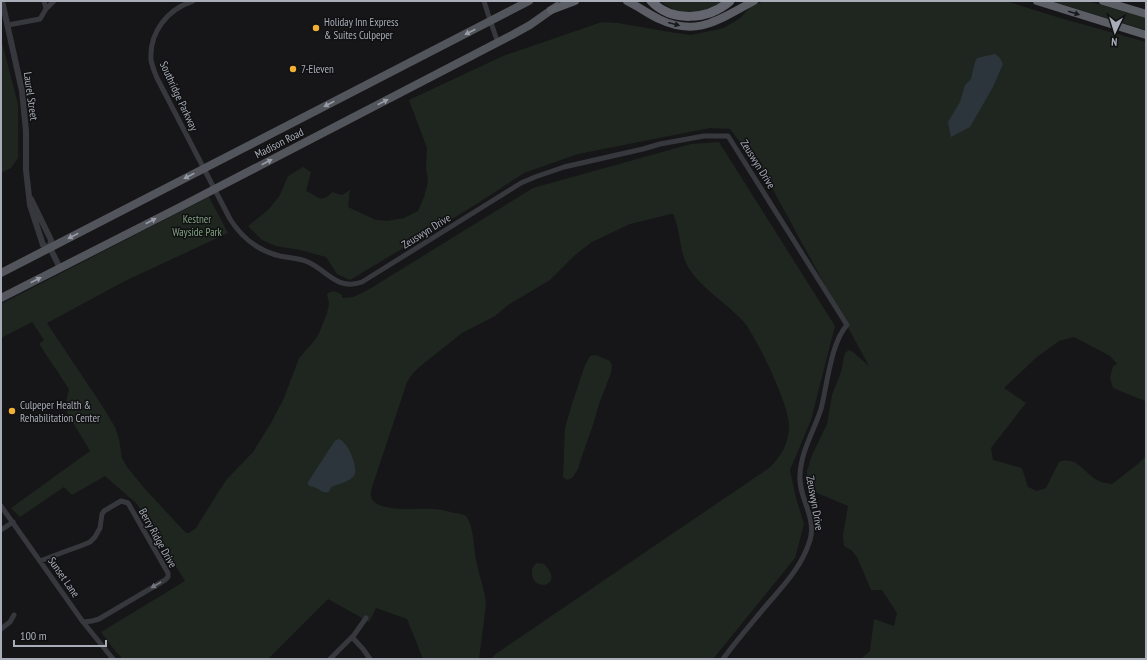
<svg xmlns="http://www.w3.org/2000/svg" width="1147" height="660" font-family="'PT Sans Narrow',sans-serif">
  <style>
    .green { fill: #1e261f }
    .water { fill: #2c353c }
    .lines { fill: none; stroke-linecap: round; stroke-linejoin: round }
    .minor { stroke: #37383d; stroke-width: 5 }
    .tertiary { stroke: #37383d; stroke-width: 6 }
    .primary { stroke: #53555c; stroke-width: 8 }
    .trunk { stroke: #5b5e65; stroke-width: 8 }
    .motorway { stroke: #63666e; stroke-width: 9 }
    .oneway { fill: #18191b }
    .oneway2 { fill: #979ba6 }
    .oneway3 { fill: #757881 }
    .poi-dot { fill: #f2b134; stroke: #111113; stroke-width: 1.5 }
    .labels { text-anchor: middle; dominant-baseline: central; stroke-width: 3; stroke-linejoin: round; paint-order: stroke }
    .poi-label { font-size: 11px; fill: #a8adb8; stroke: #111113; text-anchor: start }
    .street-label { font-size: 11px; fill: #a8adb8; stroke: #111113 }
    .park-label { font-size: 11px; fill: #7fa381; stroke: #111113 }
  </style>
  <rect width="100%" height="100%" fill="#161618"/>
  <path class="green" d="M660,1H725L702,12H683L674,10Z
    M764,1H1006L1060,18L1146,42V403L1145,401L1113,388L1110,378L1113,366L1117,364L1110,356L1074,337L1059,341L1037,357L1004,388L1026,403L991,448L993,460L1022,468L1028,487L1037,491L1046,488L1059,462C1078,455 1084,474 1099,481C1103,483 1108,483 1112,484L1138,464L1146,456V659H861L870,651L874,619L894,626L897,613L882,590H871L857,557L851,550L844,546L843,535L848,506L810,490L807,482V471L812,455L827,424L832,395L841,372L844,357L845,353L849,350L853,352L869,366L759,164L742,145L730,129L710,128L578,154L524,173L475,205L350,280L337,274L326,257L300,250L276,246L262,240L248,226L269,209L280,195L288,176L303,167L311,172L306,191C317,195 321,205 332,192L342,195L350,190L348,207L376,220L387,221L404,218L418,211L424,197L428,182L426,167L427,148L409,100L503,56L602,22L618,23L676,33L691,35L724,28L740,18L751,7Z
    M1051,1H1087L1146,18V30Z
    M1,39L18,104V158L11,168L1,173Z
    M719,142L835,326L811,420L790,470L796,498L804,524L795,558L713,659H490L497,653L769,468C782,456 789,442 789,425C789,405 756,335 742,320C725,302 701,288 688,267C679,251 681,231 673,214H671L630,224L592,242L575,255L550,280L508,305L495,316L462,333L423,364L413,373L407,382L372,487C371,491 370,495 372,499C380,513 419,508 433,509C440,509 447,511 454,513C458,513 463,514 466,516C468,518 470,524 471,527C474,538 474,549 476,560C479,575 485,590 486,605L479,659H423L407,619L376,608L369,622L328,599L268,659H123L116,652L101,632L185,581L137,504L105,476L72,495L64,487L20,517L11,508L90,451L69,416L65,407L69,389L39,344L44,340L32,322L1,338V304L209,197L228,233L125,281L47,323L101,404L115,427L119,439L122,458L127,467L145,489L186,533H189L196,528L219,491L227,479L253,452L271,423L284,398L299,358L315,340L320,331L327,313L329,304L327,294C333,290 336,291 342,295V298C353,299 362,293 371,288L533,188L691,144Z
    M596,355L610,361L612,366L611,373L599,404L593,425L581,459L578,469L572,478L567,480L563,477L565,428L571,407L585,365L590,356Z
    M537,563L544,564C566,587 533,592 532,574C532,569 533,565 537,563Z"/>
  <path class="water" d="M995,54L1000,58L1003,64L993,87L970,127L951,137L948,122L960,102L965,85L971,79L975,62L977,58Z
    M339,439C348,442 359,468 354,476C349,482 338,484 331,487L329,492C322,494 320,489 314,487C312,487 310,486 308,485V482L334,442L336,440Z"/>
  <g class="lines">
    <path class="minor" d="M193,1C168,9 149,32 151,60C152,66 155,73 157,78L230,219C242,238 258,251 280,256C290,258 299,258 308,262C328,271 337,291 362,282L521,183L535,177L564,167L643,149L660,144L704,136H728L847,325C831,342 827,386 821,409C814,431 801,451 800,475C798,497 817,517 810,540C802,567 783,586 765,607C751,624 736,641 723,659
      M484,1L488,14L498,43
      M46,9L54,1
      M8,25L40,19L46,9L44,1
      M1,506L83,622L113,659
      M1,530L13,522
      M40,561L61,553L83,545L90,542L95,537L100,528L102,514L104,511L121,501L128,503L168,573V577L165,580L99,619L92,621L83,622
      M1,629L10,622L14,615
      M352,637L363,649L370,659
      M330,659L354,635L366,618"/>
    <path class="tertiary" d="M2,1L22,91L26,131V170L30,205L43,245L50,248
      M31,199L51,240L50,248L60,268"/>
    <path class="primary" d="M1,273L529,1
      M1,298L180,207L512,35L530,25L557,6"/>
    <path class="trunk" d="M627,1C638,6 648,14 659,19C698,38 721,18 754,1
      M1037,1L1146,35
      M1103,1L1146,14
      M551,10L575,1"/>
    <path class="motorway" d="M651,1C672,23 708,20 730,1"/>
  </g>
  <defs><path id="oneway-solid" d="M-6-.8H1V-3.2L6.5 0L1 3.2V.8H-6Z"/></defs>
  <g class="oneway">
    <use href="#oneway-solid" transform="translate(1074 13) rotate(17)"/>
    <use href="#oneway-solid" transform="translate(674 24) rotate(15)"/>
  </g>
  <g class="oneway2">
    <use href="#oneway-solid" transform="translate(470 32) rotate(153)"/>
    <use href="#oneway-solid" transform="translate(383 102) rotate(-27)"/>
    <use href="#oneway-solid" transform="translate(329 104) rotate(153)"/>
    <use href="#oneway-solid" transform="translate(267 162) rotate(-27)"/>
    <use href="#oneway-solid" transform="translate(189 176) rotate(153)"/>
    <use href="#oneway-solid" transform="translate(151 221) rotate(-27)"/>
    <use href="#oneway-solid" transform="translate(73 236) rotate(153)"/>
    <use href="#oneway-solid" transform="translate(36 280) rotate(-27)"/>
  </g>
  <use class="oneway3" href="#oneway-solid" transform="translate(156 585) rotate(150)"/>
  <g class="poi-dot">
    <circle cx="316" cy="28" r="4"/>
    <circle cx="293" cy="69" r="4"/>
    <circle cx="12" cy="411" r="4"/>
  </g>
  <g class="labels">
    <g class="poi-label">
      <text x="324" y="22">Holiday Inn Express<tspan x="324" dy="13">&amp; Suites Culpeper</tspan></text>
      <text x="301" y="69">7-Eleven</text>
      <text x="20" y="405">Culpeper Health &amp;<tspan x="20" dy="13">Rehabilitation Center</tspan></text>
    </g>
    <g class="street-label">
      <text transform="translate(31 96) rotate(82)">Laurel Street</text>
      <text transform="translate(179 96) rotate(65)">Southridge Parkway</text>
      <text transform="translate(279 143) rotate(-27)">Madison Road</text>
      <text transform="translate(758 164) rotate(58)">Zeuswyn Drive</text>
      <text transform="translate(426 231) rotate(-32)">Zeuswyn Drive</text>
      <text transform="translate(815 503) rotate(80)">Zeuswyn Drive</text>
      <text transform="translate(158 538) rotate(61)">Berry Ridge Drive</text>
      <text transform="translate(64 577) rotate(55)">Sunset Lane</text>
    </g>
    <g class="park-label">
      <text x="197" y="219">Kestner<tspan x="197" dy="13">Wayside Park</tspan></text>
    </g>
  </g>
  <rect width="1147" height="660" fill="none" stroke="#a8adb8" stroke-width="4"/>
  <g transform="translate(1115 32) rotate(184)" stroke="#111113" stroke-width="3" paint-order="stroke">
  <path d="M0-3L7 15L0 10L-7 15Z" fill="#a8adb8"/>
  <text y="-6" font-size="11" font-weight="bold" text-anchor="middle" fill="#a8adb8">N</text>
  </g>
  <path d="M14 640v6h92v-6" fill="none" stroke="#a8adb8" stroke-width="2"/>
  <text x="20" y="640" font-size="12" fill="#a8adb8" stroke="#111113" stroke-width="3" paint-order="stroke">100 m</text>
</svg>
